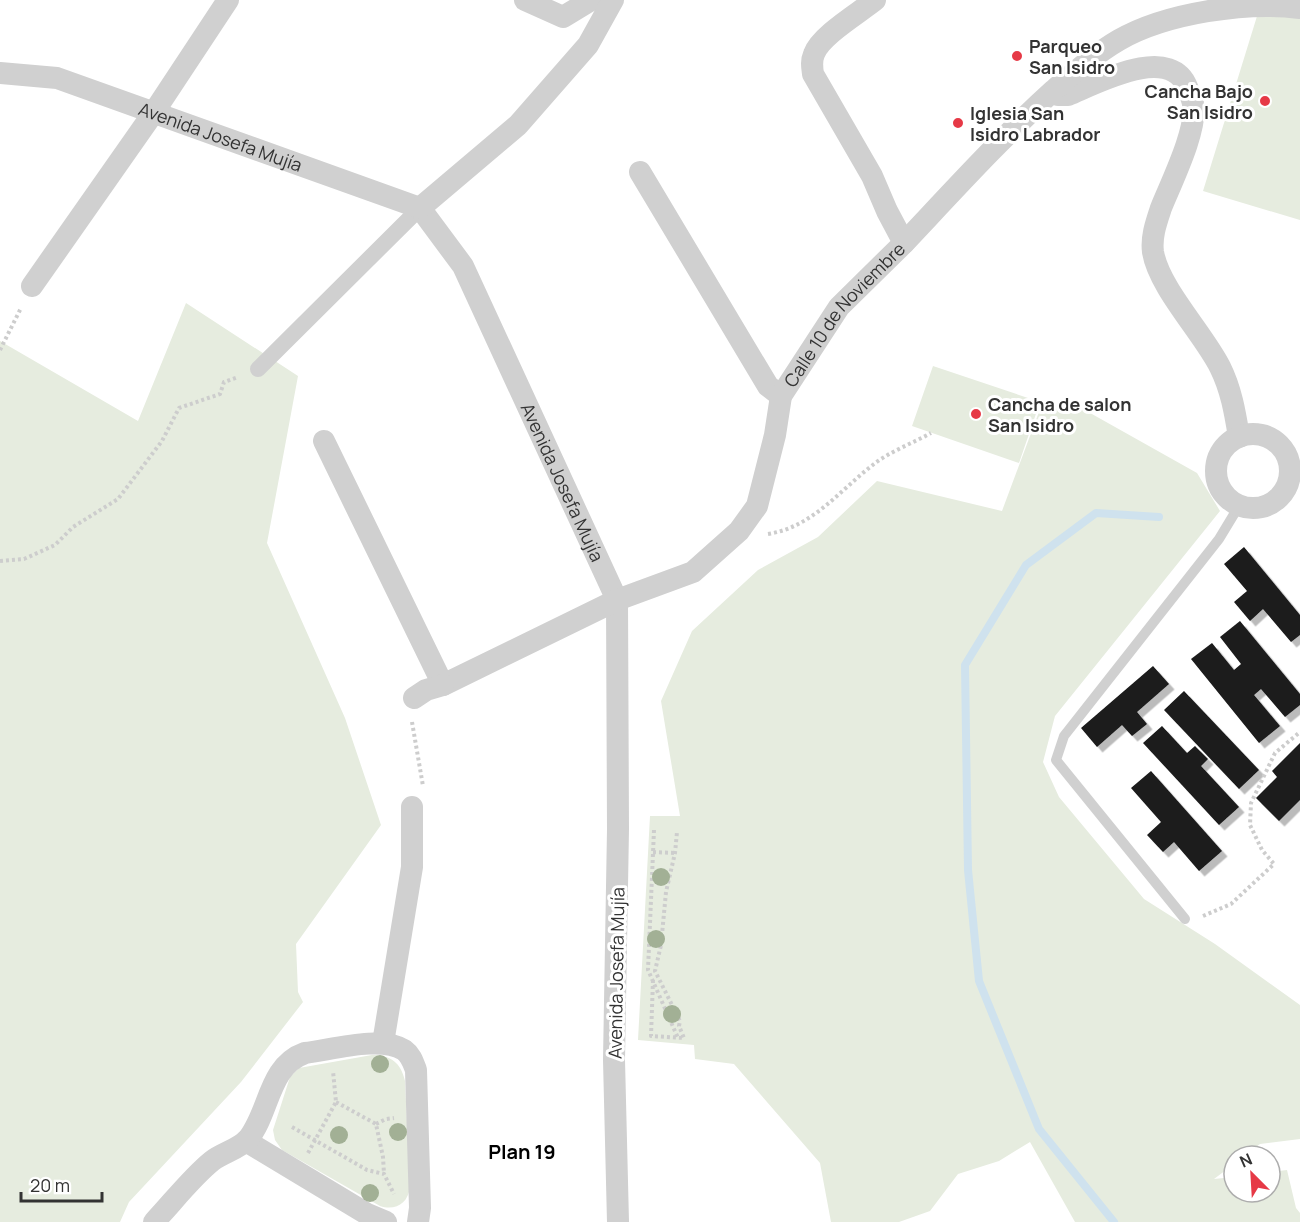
<svg xmlns="http://www.w3.org/2000/svg" width="1300" height="1222" font-family="Manrope,sans-serif">
  <style>
    .green { fill: #e6ecdf }
    .lines { fill: none; stroke-linecap: round; stroke-linejoin: round }
    .stream { stroke: #cfe2ee; stroke-width: 8 }
    .building { fill: #1a1a1a; filter: url(#shadow) }
    .path { stroke: #cdcdcd; stroke-width: 4; stroke-dasharray: 3 3; stroke-linecap: butt }
    .service { stroke: #d0d0d0; stroke-width: 10 }
    .pedestrian { stroke: #d0d0d0; stroke-width: 16 }
    .minor { stroke: #d0d0d0; stroke-width: 22 }
    .tree { fill: #a2b095 }
    .poi-dot { fill: #e63946; stroke: #fff; stroke-width: 2 }
    .labels { text-anchor: middle; dominant-baseline: central; stroke-width: 6; stroke-linejoin: round; paint-order: stroke }
    .poi-label { font-size: 18px; font-weight: bold; fill: #333; stroke: #fff; text-anchor: start }
    .street-label { font-size: 18px; fill: #333; stroke: #fff }
    .neighbourhood-label { font-size: 20px; font-weight: bold; fill: #000; stroke: #fff }
  </style>
  <defs>
    <filter id="shadow"><feDropShadow dx="5.5" dy="5.5" stdDeviation="0" flood-color="#0004"/></filter>
  </defs>
  <rect width="100%" height="100%" fill="#fff"/>
  <path class="green" d="M1262,0L1300,12V220L1203,191Z
    M186,303L298,376L267,543L345,718L381,825L296,944L298,992L303,1002L241,1082L129,1202L120,1222H0V341L138,421Z
    M933,366L1040,402L1019,463L912,426Z
    M1043,401L1083,409L1197,473L1220,511L1055,716L1043,762L1059,797L1144,899L1215,944L1300,1005V1139L1260,1144L1244,1156H1234V1164L1214,1179L1234,1177V1192H1270V1172L1287,1170L1296,1208L1300,1213V1222H1075L1030,1142L999,1161L958,1174L930,1211L899,1222H831L820,1163L734,1064L695,1059L694,1045L638,1040L650,816H680L661,701L692,631L758,570L818,537L877,481L1002,511Z
    M372,1055C391,1055 401,1063 405,1081L410,1187C408,1204 395,1211 380,1206L282,1150L275,1140L273,1130L290,1077L299,1068Z"/>
  <g class="lines">
    <path class="stream" d="M1114,1222L1039,1129L979,981L968,870L965,665L1026,565L1096,513L1159,517"/>
  </g>
  <path class="building" d="M1244,547L1300,615V635L1291,642L1263,609L1250,621L1234,602L1247,591L1224,564Z
    M1240,621L1300,694V705L1285,717L1261,689L1254,695L1280,726L1259,743L1191,659L1212,643L1234,670L1241,664L1220,637Z
    M1153,666L1169,684L1137,712L1147,724L1132,736L1122,725L1097,747L1081,728Z
    M1184,691L1259,770L1239,789L1164,710Z
    M1162,726L1187,753L1195,746L1208,759L1201,766L1239,807L1219,825L1143,743Z
    M1300,743V800L1279,821L1256,798L1277,777L1272,771Z
    M1151,771L1222,851L1199,871L1174,842L1163,852L1147,835L1161,822L1131,788Z"/>
  <g class="lines">
    <path class="path" d="M0,350L21,308
      M768,534C813,527 840,490 874,464C891,451 913,443 931,433
      M0,561L24,559L55,545L73,527L118,499L162,441L179,408L220,394L224,382L238,377
      M412,722L423,786
      M654,830L648,970L678,1038
      M653,852L675,853
      M1203,916L1231,904L1274,864L1262,850L1250,825L1251,803L1275,753L1300,732
      M653,980L651,1036L684,1038L679,1026L680,1021L655,971L661,945L666,892L675,853L677,832
      M336,1102L376,1124L383,1157L384,1174
      M376,1124L386,1119L394,1118
      M292,1127L367,1170L384,1174L394,1194
      M308,1153L336,1102L333,1071"/>
    <path class="service" d="M1185,919L1056,760L1064,736L1219,539L1239,506"/>
    <path class="pedestrian" d="M258,369L420,208"/>
    <g class="minor">
      <path d="M525,0L563,17L591,0"/>
      <path id="s1" d="M0,73L57,78L420,208L463,266L617,600L618,829L614,1060L618,1222"/>
      <path d="M1054,91L1058,95H1068C1095,84 1170,43 1187,87C1189,92 1192,98 1193,104C1198,129 1171,183 1161,208C1156,223 1151,237 1153,252C1159,288 1203,333 1220,367C1231,389 1235,412 1239,437"/>
      <path d="M640,172L768,386L781,396"/>
      <path d="M420,208L518,125L588,45L613,0"/>
      <path d="M904,243C953,191 1001,138 1054,90C1075,72 1095,54 1119,40C1166,13 1247,1 1300,8"/>
      <path d="M32,286L154,112L228,0"/>
      <circle cx="1253" cy="471" r="37"/>
      <path id="s2" d="M324,441L443,685L617,600L693,572L739,531L757,506L775,435L781,396L839,307L904,243L887,211L872,176L813,74C812,67 811,61 814,54C820,36 859,13 875,0"/>
      <path d="M414,698L426,690L443,685"/>
      <path d="M383,1043L412,867V807"/>
      <path d="M246,1141L367,1214L386,1222"/>
      <path d="M154,1222C172,1203 192,1177 212,1161C222,1153 239,1149 248,1139C270,1112 268,1066 305,1053C331,1050 381,1035 404,1050C411,1055 413,1062 416,1070L420,1208L418,1222"/>
    </g>
  </g>
  <g class="tree">
    <circle cx="661" cy="877" r="9"/>
    <circle cx="656" cy="939" r="9"/>
    <circle cx="672" cy="1014" r="9"/>
    <circle cx="380" cy="1064" r="9"/>
    <circle cx="398" cy="1132" r="9"/>
    <circle cx="339" cy="1135" r="9"/>
    <circle cx="370" cy="1193" r="9"/>
  </g>
  <g class="poi-dot">
    <circle cx="1017" cy="56" r="6"/>
    <circle cx="1265" cy="101" r="6"/>
    <circle cx="958" cy="123" r="6"/>
    <circle cx="976" cy="414" r="6"/>
  </g>
  <g class="labels">
    <g class="poi-label">
      <text x="1029" y="46">Parqueo<tspan x="1029" dy="21">San Isidro</tspan></text>
      <text x="1253" y="91" text-anchor="end">Cancha Bajo<tspan x="1253" dy="21">San Isidro</tspan></text>
      <text x="970" y="113">Iglesia San<tspan x="970" dy="21">Isidro Labrador</tspan></text>
      <text x="988" y="404">Cancha de salon<tspan x="988" dy="21">San Isidro</tspan></text>
    </g>
    <g class="street-label">
      <text stroke="none"><textPath href="#s1" startOffset="231">Avenida Josefa Mujía</textPath></text>
      <text stroke="none"><textPath href="#s2" startOffset="855">Calle 10 de Noviembre</textPath></text>
      <text stroke="none"><textPath href="#s1" startOffset="753">Avenida Josefa Mujía</textPath></text>
      <text transform="translate(616 973) rotate(-89)">Avenida Josefa Mujía</text>
    </g>
    <g class="neighbourhood-label">
      <text x="522" y="1151">Plan 19</text>
    </g>
  </g>
  <g transform="translate(1252 1174) rotate(336)"><circle r="28" fill="#ffffff" stroke="#adadad" stroke-width="1.5"/>
  <path d="M0-4.5L10 22L0 15L-10 22Z" fill="#e63946"/>
  <text y="-9" font-size="16" font-weight="bold" text-anchor="middle" fill="#333333">N</text>
  </g>
  <path d="M21 1192v9h81v-9" fill="none" stroke="#333333" stroke-width="3"/>
  <text x="30" y="1192" font-size="18" fill="#333333" stroke="#ffffff" stroke-width="4.5" paint-order="stroke">20 m</text>
</svg>
